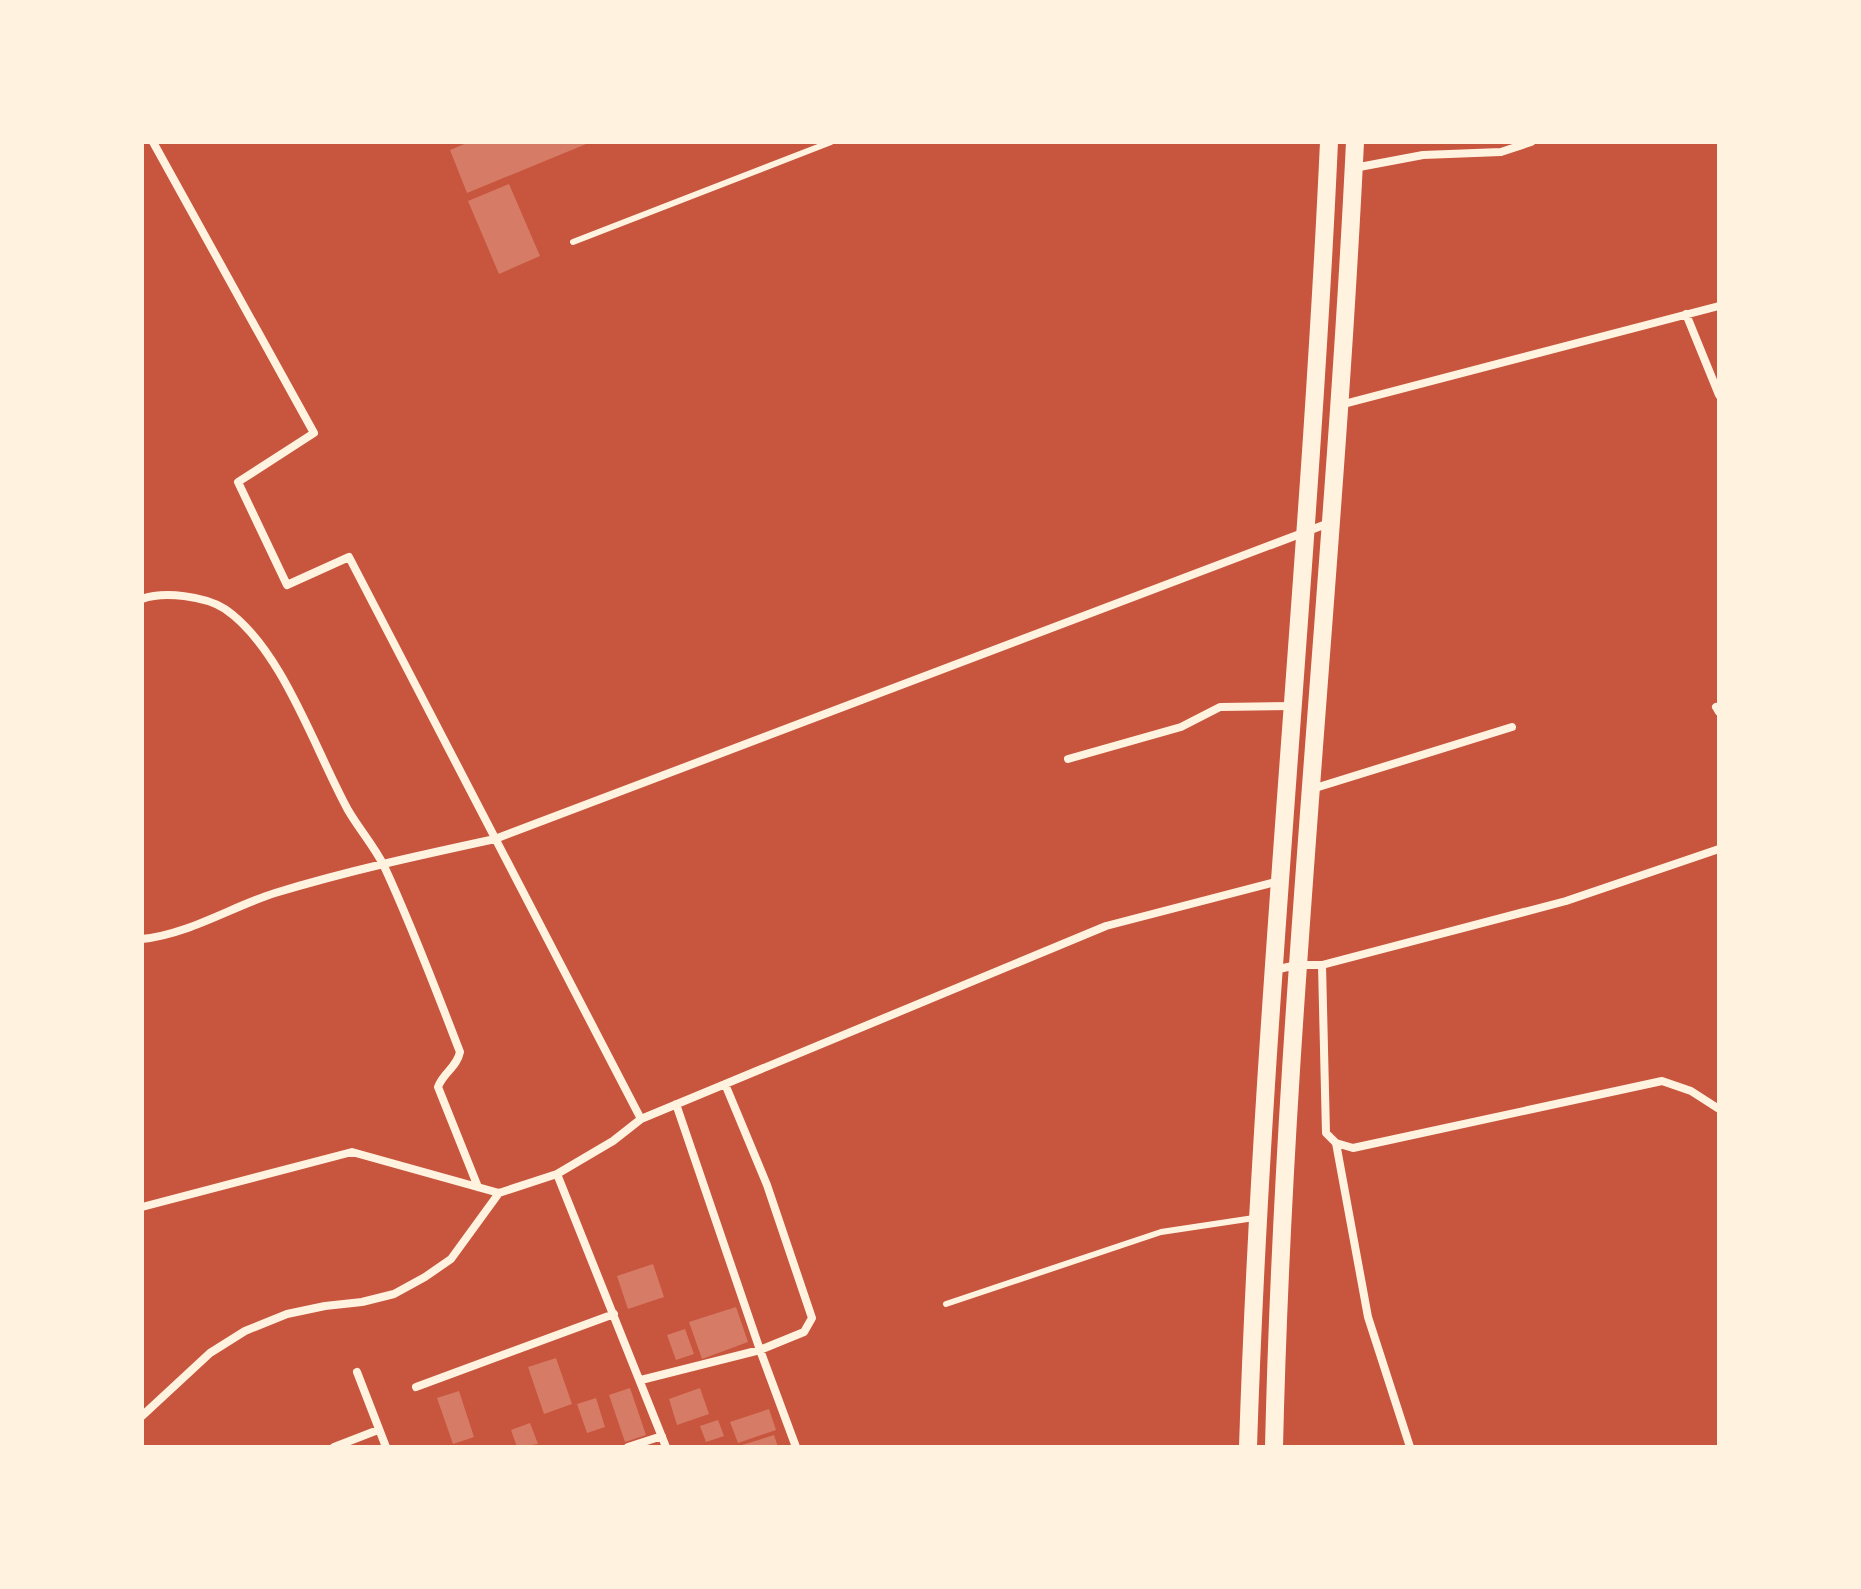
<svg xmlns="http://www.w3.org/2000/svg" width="1861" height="1589" font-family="Mulish,sans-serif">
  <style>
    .building { fill: #d67c66 }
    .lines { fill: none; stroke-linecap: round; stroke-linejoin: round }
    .service { stroke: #fff3e0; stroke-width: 6 }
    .minor { stroke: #fff3e0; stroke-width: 8 }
    .trunk { stroke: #fff3e0; stroke-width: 18 }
  </style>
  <rect width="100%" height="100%" fill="#c8553d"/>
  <path class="building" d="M469,142H591L467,193L450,150Z
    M509,184L540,256L499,274L468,201Z
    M653,1264L664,1297L628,1309L617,1276Z
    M736,1307L748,1342L702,1359L689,1322Z
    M685,1329L694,1354L676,1360L667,1335Z
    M556,1358L572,1404L544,1414L528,1367Z
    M630,1388L646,1435L625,1442L609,1395Z
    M700,1388L709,1414L677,1425L669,1399Z
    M459,1391L474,1437L453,1444L437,1398Z
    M596,1398L605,1427L587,1433L577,1404Z
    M769,1409L776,1430L738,1443L730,1422Z
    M718,1420L724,1436L706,1442L700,1426Z
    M530,1423L538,1444L517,1447L511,1430Z
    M774,1435L778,1447H739V1446Z"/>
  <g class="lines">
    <path class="service" d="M573,242L831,142
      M946,1304L1161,1232L1254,1218"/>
    <path class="minor" d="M153,142L314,433L238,482L287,585L349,557L641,1119
      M1354,168L1423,155L1501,152L1531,142
      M1686,314L1719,395
      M1340,405L1719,306
      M142,599C164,591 205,596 225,609C282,648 315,750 348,810C359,829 374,846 384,866C412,926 436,990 460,1052C457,1067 443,1073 438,1087L478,1187
      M1716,707L1719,712
      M1068,759L1181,727L1220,707L1294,706
      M1312,789L1512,727
      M142,939C189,934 231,907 275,893C347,871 421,855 495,839L1329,523
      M1322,965L1326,1133L1336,1143L1353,1148L1662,1081L1691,1091L1719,1109
      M1274,970L1297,965H1322L1566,901L1719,849
      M676,1104L760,1350L796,1447
      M1336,1143L1368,1317L1410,1447
      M142,1207L352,1152L499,1193L557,1174
      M357,1372L386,1447
      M641,1380L760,1350L804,1332L812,1318L767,1185L725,1084
      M416,1387L614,1314
      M142,1416L210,1353L245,1331L287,1314L325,1306L362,1302L394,1294L425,1277L451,1259L499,1193
      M334,1447L378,1430
      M628,1447L662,1436
      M666,1447L557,1174L613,1141L641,1119L1106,926L1279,881"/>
    <path class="trunk" d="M1248,1447C1262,1011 1309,577 1329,142
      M1274,1447C1284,1011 1334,577 1355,142"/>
  </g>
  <rect width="1861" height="1589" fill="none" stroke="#fff3e0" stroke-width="288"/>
</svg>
